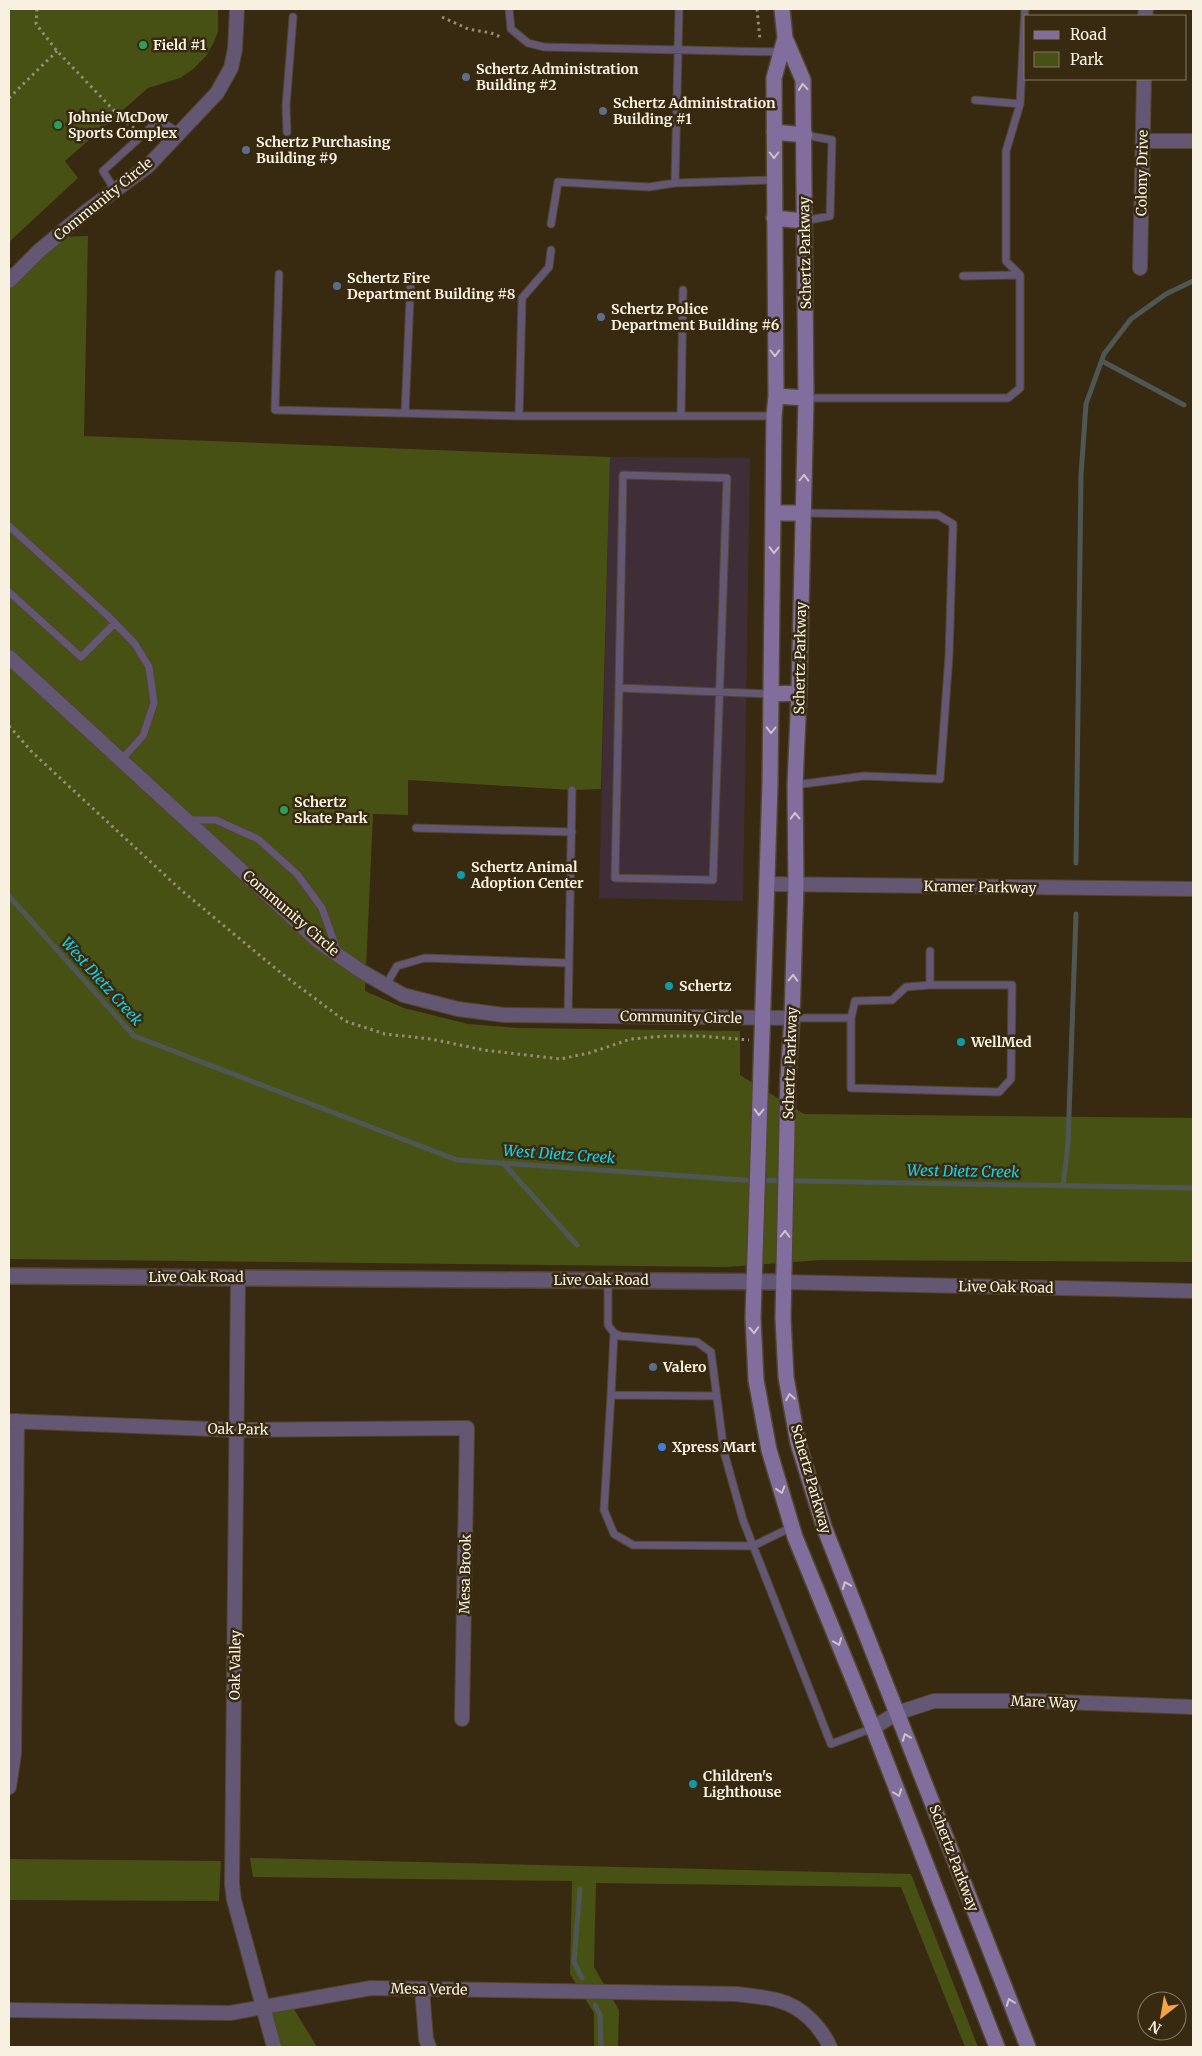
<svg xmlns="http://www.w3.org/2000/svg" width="1202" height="2056" font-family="Merriweather,serif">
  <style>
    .commercial { fill: #3f2e38 }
    .green { fill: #485114 }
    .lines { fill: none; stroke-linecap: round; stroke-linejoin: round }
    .stream { stroke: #4f5754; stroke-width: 5 }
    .service-casing { stroke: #52462e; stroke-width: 9 }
    .minor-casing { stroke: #52462e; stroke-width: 16 }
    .tertiary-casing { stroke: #52462e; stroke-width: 18 }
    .secondary-casing { stroke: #52462e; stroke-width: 18 }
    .path { stroke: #978c78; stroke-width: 3; stroke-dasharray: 2.5 4; stroke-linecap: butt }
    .service { stroke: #635774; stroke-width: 7 }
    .minor { stroke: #635774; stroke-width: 14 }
    .tertiary { stroke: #635774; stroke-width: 15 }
    .secondary { stroke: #826e9c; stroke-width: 15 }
    .oneway { stroke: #cfc2c9 }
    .leisure-dot { fill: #2e9e5b; stroke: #372a11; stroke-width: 2 }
    .service-dot { fill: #5c6f8a; stroke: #372a11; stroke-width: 2 }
    .culture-dot { fill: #0f9aa8; stroke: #372a11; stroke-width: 2 }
    .shop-dot { fill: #3f7fe0; stroke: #372a11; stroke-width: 2 }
    .labels { text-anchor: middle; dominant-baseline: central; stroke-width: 5; stroke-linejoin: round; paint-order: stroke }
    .poi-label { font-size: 14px; font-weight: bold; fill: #f8f0e1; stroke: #372a11; text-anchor: start }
    .street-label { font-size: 14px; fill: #f8f0e1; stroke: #372a11 }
    .water-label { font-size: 15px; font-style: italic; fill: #13d6ed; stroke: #372a11 }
  </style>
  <rect width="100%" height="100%" fill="#372a11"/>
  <path class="commercial" d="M610,457L750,458L743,901L599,898Z"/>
  <path class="green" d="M9,9H218V32L213,44L206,56L193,69L180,78L148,88L65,161L78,178L9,242Z
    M88,236L84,436L610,457L601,789L572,790L408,780V815L373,814L365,991L404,1008L468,1024L519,1028L740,1031V1075L804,1114L1193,1118V1262L821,1260L725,1267L9,1259V288L60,237Z
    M250,1858L911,1874L978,2047H965L901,1887L596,1883L594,1967L619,2010L618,2047H594V2013L570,1974L572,1881L253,1877Z
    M9,1859L221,1861L219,1901L9,1900Z
    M292,2006L317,2047H273L264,2008Z"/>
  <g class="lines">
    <path class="stream" d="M1102,361L1184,405
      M1076,863L1081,475L1086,404L1104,354L1131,319L1166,294L1193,281
      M9,896L134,1036L457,1160L742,1180L1193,1188
      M503,1163L577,1245
      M1063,1186L1068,1144L1076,914
      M580,1889L574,1962L582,1978
      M595,2005L600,2015L601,2047"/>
    <defs>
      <path id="service" d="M509,9L511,29L528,43L544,47L781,52
        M975,100L1020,104
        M287,132L286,106L293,17
        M675,183L679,9
        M115,190L103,171L159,120L179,133
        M804,221L830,216L832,140L805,135
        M551,224L558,182L649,187L675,183L774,180
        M551,250L549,267L522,298L519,416H774
        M279,274L275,410L519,416
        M963,276L1020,275
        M806,398H1008L1020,388V275L1006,261V151L1020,104L1025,9
        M405,413L411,275
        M681,416L683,290
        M9,526L108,616L135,644L149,667L154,703L143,736L121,760
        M9,592L81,657L115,623
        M619,688L623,475L727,478L713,880L615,878L619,688L771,694
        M795,785L864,776L940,779L949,655L953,524L938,515L803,513
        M188,820H216L258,839L297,874L322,908L338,953
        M416,828L572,832
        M386,985L397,966L425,958L569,963
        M930,985V951
        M568,1016L572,790
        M792,1018H851V1088L999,1092L1011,1079L1012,985H930L906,987L892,1000L855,1001L851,1018
        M608,1280V1325L614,1333L620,1336L697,1342L711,1352L724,1452L743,1520L831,1744L873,1728
        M611,1395L614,1333
        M717,1396L611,1395L604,1510L614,1534L633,1545L753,1546L792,1527"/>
      <path id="minor" d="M1145,16L1146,9
        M1143,141H1193
        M1140,268L1144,79
        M9,281L39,251L87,211L148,166L217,93L231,68L235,49L237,9
        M9,657L319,942L361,971L403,995L458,1009L504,1015L792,1018
        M766,884L1193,889
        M238,1278L232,1884L234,1900L274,2047
        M784,1282L1193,1291
        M9,1421L237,1430L467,1428L462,1719
        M873,1728L897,1713L934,1701H1036L1193,1707
        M9,1787L14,1754L17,1421
        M422,1989L426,2039L429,2047
        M9,2010L230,2013L371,1988L737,1994C751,1996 767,1997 780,2001C802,2007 821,2027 830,2047"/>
      <path id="tertiary" d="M9,1276L784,1282"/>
      <path id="secondary" d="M782,9L785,38L803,80L806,398L799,693L795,785L796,885L792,1018L788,1079L783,1318L786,1377L798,1443L824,1527L1028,2047
        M785,38L774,78L776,396L774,416L770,784L753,1318L756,1380L769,1450L795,1537L873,1728L997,2047
        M774,132L805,135
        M774,218L804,221
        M776,396L806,398
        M774,513H803
        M771,694L799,693"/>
    </defs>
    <use href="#service" class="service-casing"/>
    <use href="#minor" class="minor-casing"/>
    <use href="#tertiary" class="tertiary-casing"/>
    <use href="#secondary" class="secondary-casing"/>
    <path class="path" d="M37,9L36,24L57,51L124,121L134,128
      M757,9L760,40
      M442,17L468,29L491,33L503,38
      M9,98L57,51
      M9,726L32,752L181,890L281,973L345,1021L385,1034L431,1039L484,1050L560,1059L589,1053L631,1039L666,1036H701L749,1040"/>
    <use href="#service" class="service"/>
    <use href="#minor" class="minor"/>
    <use href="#tertiary" class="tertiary"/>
    <use href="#secondary" class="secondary"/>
  </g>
  <defs><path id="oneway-chevron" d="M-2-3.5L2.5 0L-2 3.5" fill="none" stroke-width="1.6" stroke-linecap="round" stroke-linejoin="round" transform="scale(1.25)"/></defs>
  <g class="oneway">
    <use href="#oneway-chevron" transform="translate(803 87) rotate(-95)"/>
    <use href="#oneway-chevron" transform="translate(774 155) rotate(90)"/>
    <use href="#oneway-chevron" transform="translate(775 353) rotate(89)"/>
    <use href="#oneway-chevron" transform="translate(804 478) rotate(-88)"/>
    <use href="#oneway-chevron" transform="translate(774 550) rotate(91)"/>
    <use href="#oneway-chevron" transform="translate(771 730) rotate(91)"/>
    <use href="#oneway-chevron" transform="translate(795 816) rotate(-91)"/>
    <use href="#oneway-chevron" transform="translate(793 978) rotate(-88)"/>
    <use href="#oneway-chevron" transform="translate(759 1112) rotate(91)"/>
    <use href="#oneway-chevron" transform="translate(785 1234) rotate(-89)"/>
    <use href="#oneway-chevron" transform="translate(754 1330) rotate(87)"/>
    <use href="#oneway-chevron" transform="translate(790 1397) rotate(-100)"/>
    <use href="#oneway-chevron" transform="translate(781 1490) rotate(73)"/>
    <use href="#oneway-chevron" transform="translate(846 1585) rotate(-112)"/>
    <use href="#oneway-chevron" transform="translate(838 1642) rotate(68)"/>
    <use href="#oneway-chevron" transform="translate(906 1737) rotate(-111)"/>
    <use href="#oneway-chevron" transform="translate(898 1793) rotate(69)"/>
    <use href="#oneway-chevron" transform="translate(1010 2002) rotate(-111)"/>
  </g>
  <g class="leisure-dot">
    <circle cx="143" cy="45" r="5"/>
    <circle cx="58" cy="125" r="5"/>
    <circle cx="284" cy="810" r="5"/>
  </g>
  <g class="service-dot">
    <circle cx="466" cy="77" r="5"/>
    <circle cx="603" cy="111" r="5"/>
    <circle cx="246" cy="150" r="5"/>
    <circle cx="337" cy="286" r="5"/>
    <circle cx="601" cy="317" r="5"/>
    <circle cx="653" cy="1367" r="5"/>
  </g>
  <g class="culture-dot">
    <circle cx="461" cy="875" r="5"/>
    <circle cx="669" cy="986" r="5"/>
    <circle cx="961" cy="1042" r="5"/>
    <circle cx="693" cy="1784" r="5"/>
  </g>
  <circle class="shop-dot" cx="662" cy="1447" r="5"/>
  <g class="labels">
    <g class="poi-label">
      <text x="153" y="45">Field #1</text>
      <text x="476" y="69">Schertz Administration<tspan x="476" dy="16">Building #2</tspan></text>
      <text x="613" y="103">Schertz Administration<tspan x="613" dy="16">Building #1</tspan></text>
      <text x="68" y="117">Johnie McDow<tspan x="68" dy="16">Sports Complex</tspan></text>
      <text x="256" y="142">Schertz Purchasing<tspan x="256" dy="16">Building #9</tspan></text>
      <text x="347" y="278">Schertz Fire<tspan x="347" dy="16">Department Building #8</tspan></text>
      <text x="611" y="309">Schertz Police<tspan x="611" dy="16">Department Building #6</tspan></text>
      <text x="294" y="802">Schertz<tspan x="294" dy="16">Skate Park</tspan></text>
      <text x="471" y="867">Schertz Animal<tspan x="471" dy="16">Adoption Center</tspan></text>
      <text x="679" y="986">Schertz</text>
      <text x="971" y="1042">WellMed</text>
      <text x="663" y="1367">Valero</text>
      <text x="672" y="1447">Xpress Mart</text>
      <text x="703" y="1776">Children's<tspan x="703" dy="16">Lighthouse</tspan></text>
    </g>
    <g class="street-label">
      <text transform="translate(1142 173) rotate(-89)">Colony Drive</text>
      <text transform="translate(103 199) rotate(-39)">Community Circle</text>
      <text transform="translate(805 253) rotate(-91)">Schertz Parkway</text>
      <text transform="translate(800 658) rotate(-89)">Schertz Parkway</text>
      <text transform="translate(980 887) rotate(1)">Kramer Parkway</text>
      <text transform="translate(291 913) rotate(41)">Community Circle</text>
      <text transform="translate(681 1017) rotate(1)">Community Circle</text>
      <text transform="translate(790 1063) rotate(-88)">Schertz Parkway</text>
      <text x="196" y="1277">Live Oak Road</text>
      <text x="601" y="1280">Live Oak Road</text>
      <text transform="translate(1006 1287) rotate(1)">Live Oak Road</text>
      <text transform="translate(238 1429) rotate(1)">Oak Park</text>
      <text transform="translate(811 1479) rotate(74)">Schertz Parkway</text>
      <text transform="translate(465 1574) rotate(-89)">Mesa Brook</text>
      <text transform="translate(235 1665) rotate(-89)">Oak Valley</text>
      <text transform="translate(1044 1702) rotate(2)">Mare Way</text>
      <text transform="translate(954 1858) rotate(69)">Schertz Parkway</text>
      <text transform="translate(429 1989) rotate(1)">Mesa Verde</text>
    </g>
    <g class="water-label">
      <text transform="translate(102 981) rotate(48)">West Dietz Creek</text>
      <text transform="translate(559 1154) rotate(4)">West Dietz Creek</text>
      <text transform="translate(963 1171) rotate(1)">West Dietz Creek</text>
    </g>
  </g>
  <rect width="1202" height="2056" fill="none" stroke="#f8f0e1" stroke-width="20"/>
  <rect x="1024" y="15" width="162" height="65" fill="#372a11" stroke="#847964"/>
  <rect x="1034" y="31" width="25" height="8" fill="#826e9c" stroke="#847964"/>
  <text x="1070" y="40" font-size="15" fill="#f8f0e1">Road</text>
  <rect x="1034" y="52" width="25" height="15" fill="#485114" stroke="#847964"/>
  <text x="1070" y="65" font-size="15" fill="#f8f0e1">Park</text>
  <g transform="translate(1162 2016) rotate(211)"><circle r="24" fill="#372a11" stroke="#847964"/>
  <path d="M0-4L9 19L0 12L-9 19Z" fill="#f4a345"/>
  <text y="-8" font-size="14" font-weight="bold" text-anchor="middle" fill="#f8f0e1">N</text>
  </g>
</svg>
